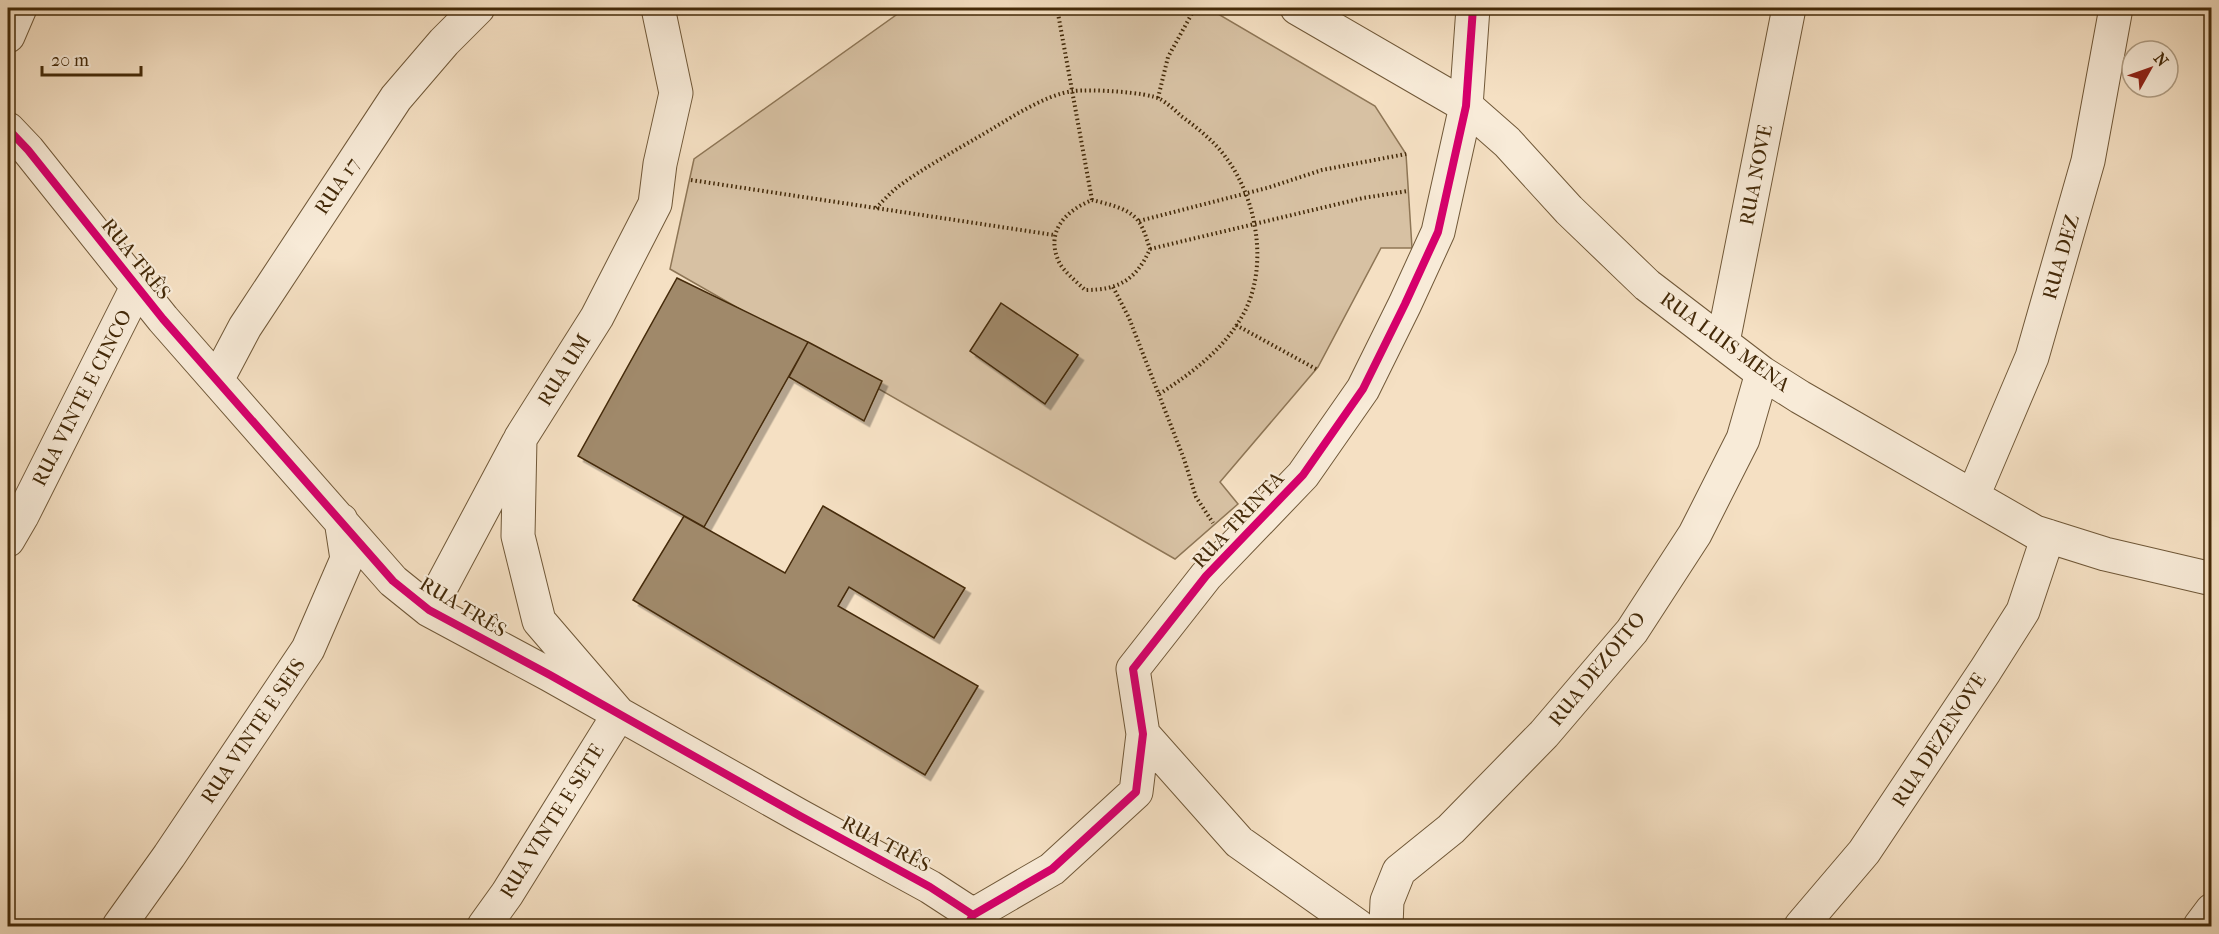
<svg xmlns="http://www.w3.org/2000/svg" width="2219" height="934" font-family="'IM FELL French Canon',serif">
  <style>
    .green { fill: #d7c1a3; stroke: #8e7656; stroke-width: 1.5 }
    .building { fill: #a0896a; stroke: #442a09; stroke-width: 1.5; filter: url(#shadow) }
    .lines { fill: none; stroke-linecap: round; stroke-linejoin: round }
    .minor-casing { stroke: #705838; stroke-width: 35 }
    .path { stroke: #442a09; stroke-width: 4; stroke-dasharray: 1.5 3; stroke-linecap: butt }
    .minor { stroke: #f8ebd8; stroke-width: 33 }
    .cycleway-casing { stroke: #f8ebd8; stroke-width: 11 }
    .cycleway { stroke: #d6006c; stroke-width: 8 }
    .labels { text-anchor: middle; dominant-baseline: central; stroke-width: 4.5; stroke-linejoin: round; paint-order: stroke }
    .street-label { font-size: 20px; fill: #442a09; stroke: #f8ebd8 }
  </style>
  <defs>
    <filter id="shadow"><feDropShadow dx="5.5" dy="5.5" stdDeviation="0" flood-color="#0004"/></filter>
  </defs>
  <rect width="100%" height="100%" fill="#f5e0c3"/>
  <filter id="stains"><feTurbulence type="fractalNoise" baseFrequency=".00333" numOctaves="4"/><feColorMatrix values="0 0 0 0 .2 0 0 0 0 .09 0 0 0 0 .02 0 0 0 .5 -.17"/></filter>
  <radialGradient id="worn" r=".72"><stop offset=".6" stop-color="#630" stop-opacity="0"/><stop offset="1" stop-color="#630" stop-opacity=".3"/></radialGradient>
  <path class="green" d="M906,8H1208L1375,106L1406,154L1412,248H1381L1318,367L1220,482L1238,504L1175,559L670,269L694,159Z"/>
  <path class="building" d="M677,278L808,342L704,527L578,456Z
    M1001,303L1078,355L1045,404L970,351Z
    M808,342L882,381L864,421L789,377Z
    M823,506L965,588L934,638L849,587L838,606L978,686L925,775L633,600L684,516L785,573Z"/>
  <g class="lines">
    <defs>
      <path id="minor" d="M1297,8L1466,106L1507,142L1569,210L1647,285L1762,373L1800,397L2035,532L2105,554L2212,579
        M8,36L20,8
        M8,129L28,150L163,319L393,581L429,610L550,675L800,816L930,887L973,915
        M1723,342L1789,8
        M217,380L245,327L396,98L444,42L478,8
        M1973,496L2032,357L2088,161L2116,8
        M8,540L22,516L137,287
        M429,610L518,443
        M1143,734L1239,842L1358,926
        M119,926L169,856L308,649L347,559L341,520
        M484,926L507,894L619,714L539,621L518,536L520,439L597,317L655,204L660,164L676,93L658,8
        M967,926L973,915L1052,869L1136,792L1143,734L1133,669L1206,576L1303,475L1363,389L1405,304L1438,232L1466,106L1473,8
        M1386,926L1387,901L1399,871L1451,829L1544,734L1632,631L1695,534L1743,439L1762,373
        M1801,926L1864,852L1985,671L2023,611L2048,536
        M2200,926L2212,910"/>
    </defs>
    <use href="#minor" class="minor-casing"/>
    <path class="path" d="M1057,8L1092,200
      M1158,98L1168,57L1195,8
      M691,180L1054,235
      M1092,200C1107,204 1130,208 1139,222C1144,229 1147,240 1150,249C1136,280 1119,290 1085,290C1077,282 1064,272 1059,262C1045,232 1065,211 1092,200Z
      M876,208C883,201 891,192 899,186C925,167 953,152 980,136C1006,121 1045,94 1074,91C1090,89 1147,92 1160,99C1167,103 1175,110 1181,116C1199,129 1215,142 1227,159C1257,200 1268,265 1245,311C1225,349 1193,372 1158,395
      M1139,221L1267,188L1322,170L1406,154
      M1150,249L1363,198L1408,191
      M1113,287L1129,318L1184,459L1196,497L1213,523
      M1236,325L1316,369"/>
    <use href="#minor" class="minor"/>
    <defs>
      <path id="cycleway" d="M8,129L28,150L163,319L393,581L429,610L550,675L800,816L930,887L973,915
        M967,926L973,915L1052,869L1136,792L1143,734L1133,669L1206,576L1303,475L1363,389L1405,304L1438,232L1466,106L1473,8"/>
    </defs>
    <use href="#cycleway" class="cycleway-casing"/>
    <use href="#cycleway" class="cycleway"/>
  </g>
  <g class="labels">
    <g class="street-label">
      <text transform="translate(1756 175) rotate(-79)">RUA NOVE</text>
      <text transform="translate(337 186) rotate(-56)">RUA 17</text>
      <text transform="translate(2061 257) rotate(-74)">RUA DEZ</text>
      <text transform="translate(136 259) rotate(51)">RUA TRÊS</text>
      <text transform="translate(1725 342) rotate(36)">RUA LUIS MENA</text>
      <text transform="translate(564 370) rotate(-58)">RUA UM</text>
      <text transform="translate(82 398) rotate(-63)">RUA VINTE E CINCO</text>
      <text transform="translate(1238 520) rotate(-47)">RUA TRINTA</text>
      <text transform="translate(463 607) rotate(31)">RUA TRÊS</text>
      <text transform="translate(1597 669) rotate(-51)">RUA DEZOITO</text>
      <text transform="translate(253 731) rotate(-56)">RUA VINTE E SEIS</text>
      <text transform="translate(1939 740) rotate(-57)">RUA DEZENOVE</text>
      <text transform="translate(552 821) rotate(-58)">RUA VINTE E SETE</text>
      <text transform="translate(886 844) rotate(28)">RUA TRÊS</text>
    </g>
  </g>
  <rect width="2219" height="934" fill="none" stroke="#f5e0c3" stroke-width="30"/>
  <rect x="9" y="9" width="2201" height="916" fill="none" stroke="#442a09" stroke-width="3"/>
  <rect x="15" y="15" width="2189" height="904" fill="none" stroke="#442a09" stroke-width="1.5"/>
  <g transform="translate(2150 69) rotate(50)"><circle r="28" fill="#f8ebd8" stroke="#b09e85" stroke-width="1.5"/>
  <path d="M0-4.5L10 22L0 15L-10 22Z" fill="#8f2418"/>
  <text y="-9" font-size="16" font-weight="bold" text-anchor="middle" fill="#442a09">N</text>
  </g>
  <path d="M42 66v9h99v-9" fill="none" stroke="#442a09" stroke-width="3"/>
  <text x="51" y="66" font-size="18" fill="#442a09" stroke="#f8ebd8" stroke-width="4.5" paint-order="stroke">20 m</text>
  <rect width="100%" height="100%" filter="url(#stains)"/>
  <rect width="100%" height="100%" fill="url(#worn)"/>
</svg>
